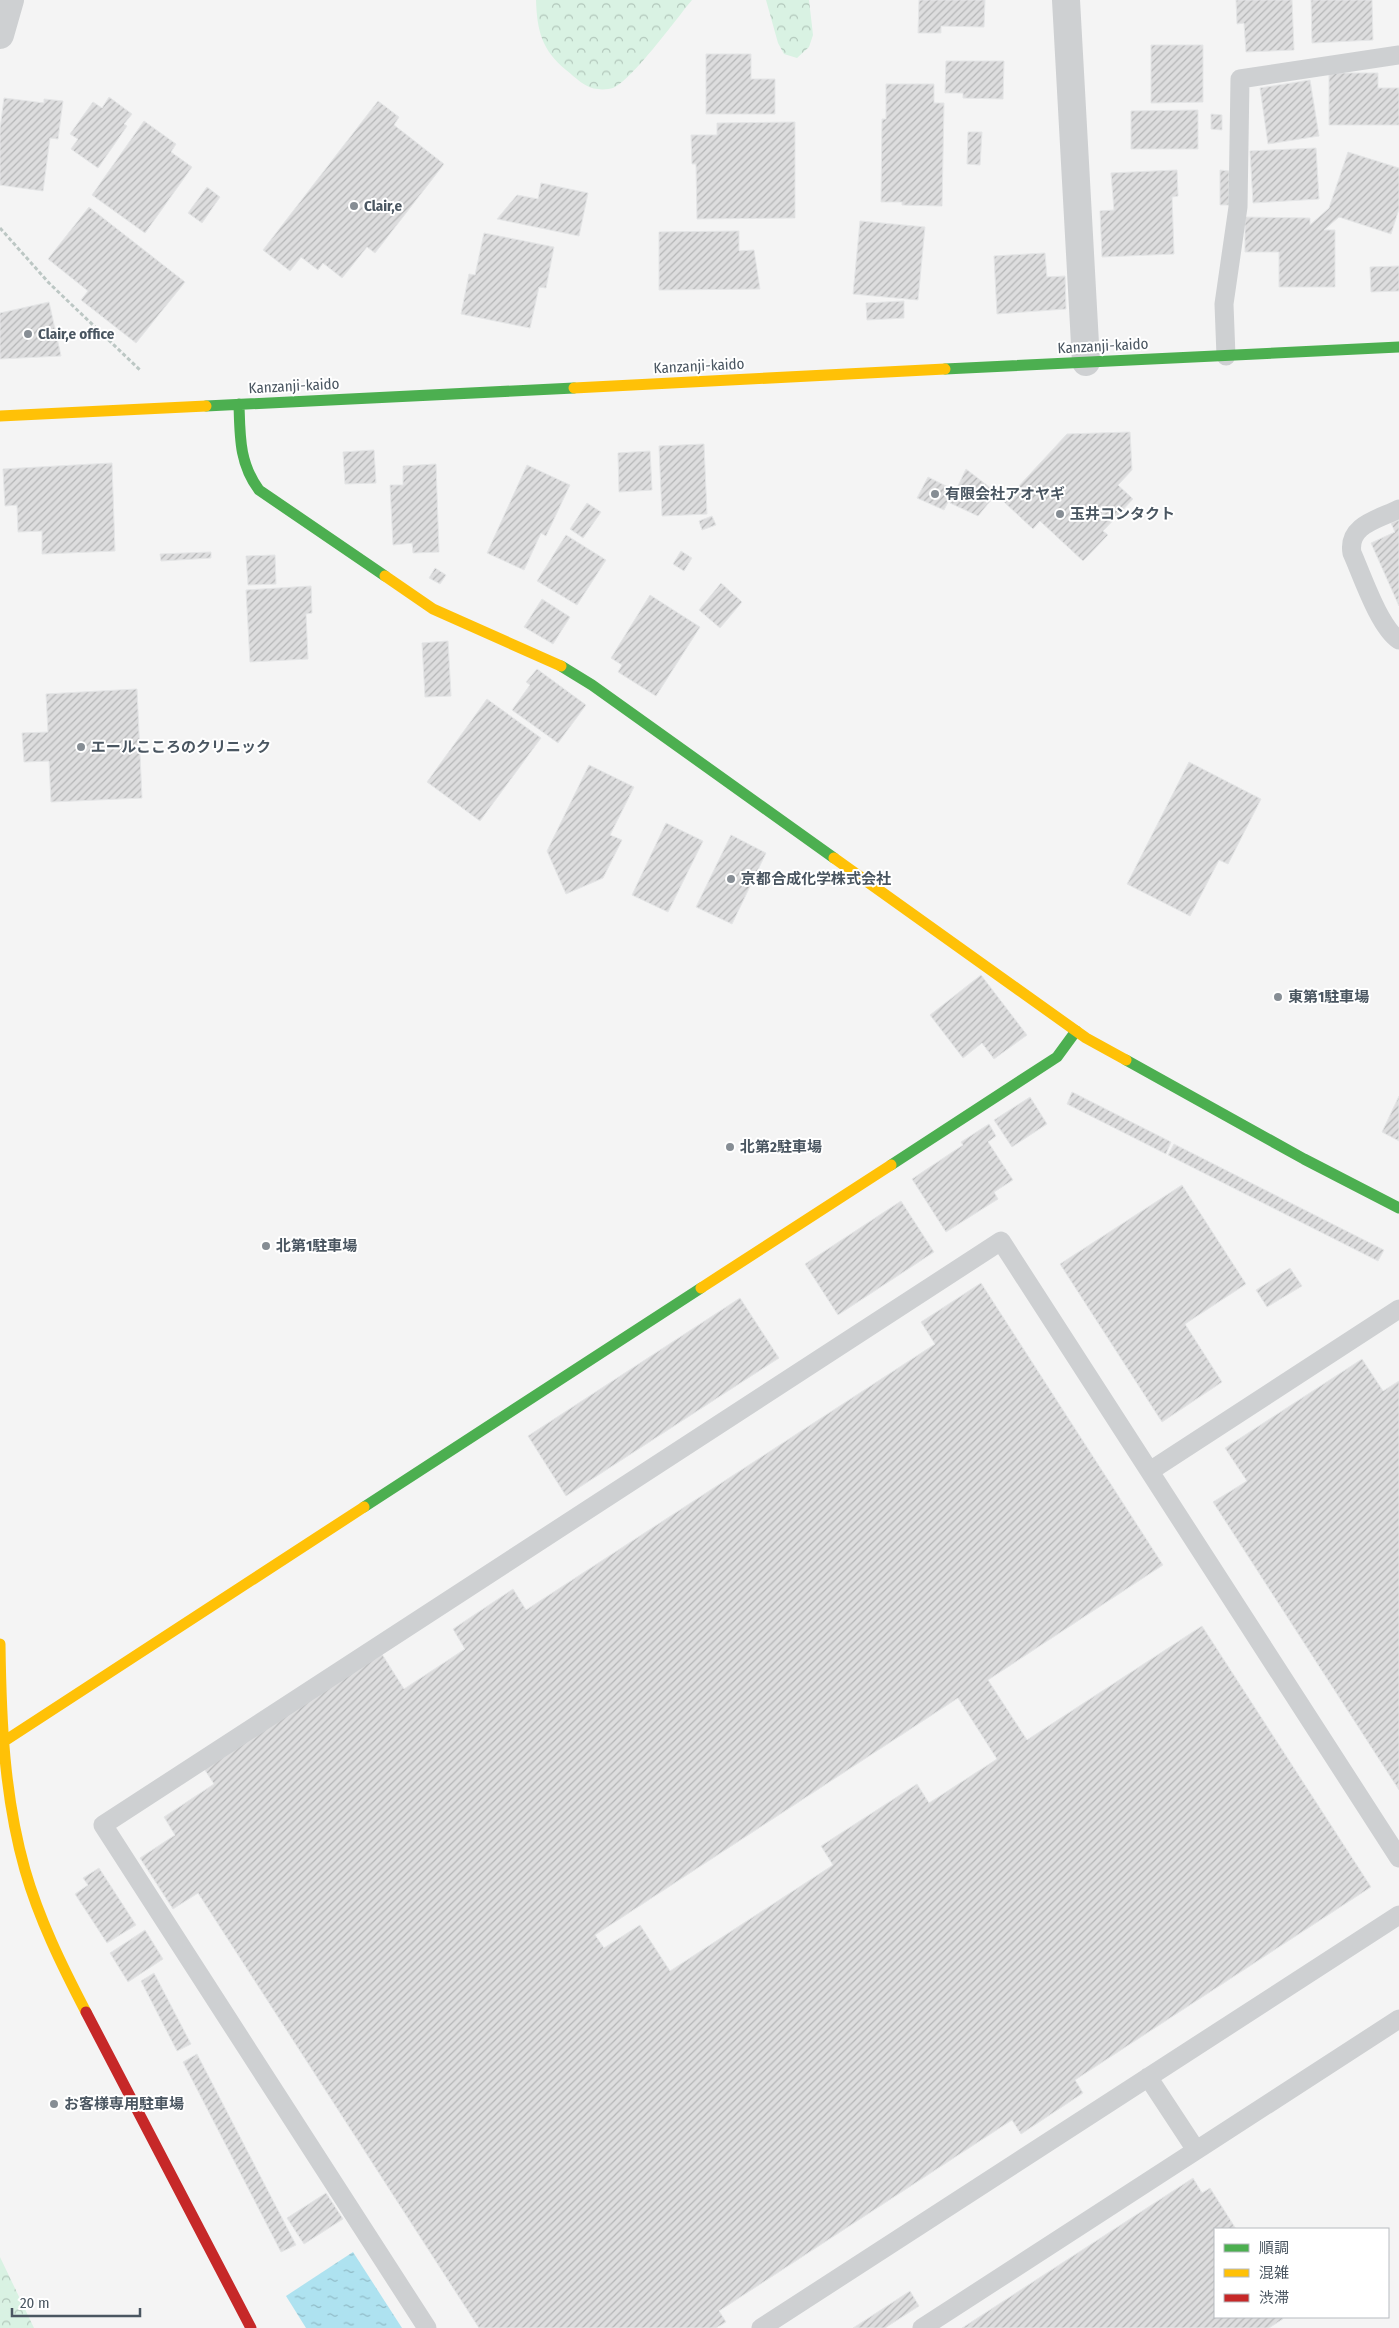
<svg xmlns="http://www.w3.org/2000/svg" width="1399" height="2328" font-family="'Fira Sans Condensed','Noto Sans JP',sans-serif">
  <style>
    .forest { fill: url(#forest-crowns) }
    .water { fill: url(#water-ripples) }
    .building { fill: url(#building-hatch); stroke: #e5e6e7; fill-rule: evenodd }
    .lines { fill: none; stroke-linecap: round; stroke-linejoin: round }
    .path { stroke: #bcc7c4; stroke-width: 3; stroke-dasharray: 4 2.5; stroke-linecap: butt }
    .lane { stroke: #ced0d2; stroke-width: 19 }
    .street { stroke: #ced0d2; stroke-width: 28 }
    .fast { stroke: #4caf50; stroke-width: 11 }
    .slow { stroke: #ffc107; stroke-width: 11 }
    .jam { stroke: #c62828; stroke-width: 11 }
    .poi-dot { fill: #868d94; stroke: #fff; stroke-width: 2 }
    .labels { text-anchor: middle; dominant-baseline: central; stroke-width: 4; stroke-linejoin: round; paint-order: stroke }
    .poi-label { font-size: 15px; font-weight: bold; fill: #4a5661; stroke: #fff; text-anchor: start }
    .street-label { font-size: 15px; fill: #4a5661; stroke: #fff }
  </style>
  <defs>
    <pattern id="forest-crowns" width="20" height="18" patternUnits="userSpaceOnUse" patternTransform="scale(1.25)"><rect width="20" height="18" fill="#d9f2e3"/><path d="M2 6a3 3 0 1 1 6 0M12 15a3 3 0 1 1 6 0" fill="none" stroke="#b2c7bb"/></pattern>
    <pattern id="water-ripples" width="26" height="14" patternUnits="userSpaceOnUse" patternTransform="scale(1.25)"><rect width="26" height="14" fill="#aee2f0"/><path d="M2 4q2-2 4 0t4 0M15 11q2-2 4 0t4 0" fill="none" stroke="#90bac6"/></pattern>
    <pattern id="building-hatch" width="6" height="6" patternUnits="userSpaceOnUse" patternTransform="scale(1.25)"><rect width="6" height="6" fill="#ddddde"/><path d="M-1 1l2-2M0 6l6-6M5 7l2-2" fill="none" stroke="#b5b6b7"/></pattern>
  </defs>
  <rect width="100%" height="100%" fill="#f4f4f4"/>
  <path class="forest" d="M536,0H692C676,19 633,79 613,88C610,89 602,90 598,89C586,89 575,77 566,70C542,50 537,31 536,0Z
    M766,0H809L813,35L809,47L797,58L784,54L778,43Z
    M0,2257L34,2328H0Z"/>
  <path class="water" d="M353,2252L402,2328H306L286,2296Z"/>
  <path class="building" d="M919,0H985L984,27L941,26V33H918Z
    M1236,0H1292L1294,50L1246,52L1244,23L1237,24Z
    M1311,0H1372L1373,40L1312,43Z
    M1151,45H1203V102L1151,103Z
    M706,54H751V79H775V114H706Z
    M946,61H1004L1003,99L963,98V93H945Z
    M1329,73H1378V88H1399V125H1329Z
    M1310,80L1319,136L1268,144L1260,88Z
    M886,84H934V103H944L942,206L902,205V202H881L882,119H886Z
    M109,97L132,114L124,124L127,126L98,168L71,149L78,139L70,134L93,102L102,108Z
    M4,98L44,103V99L63,101L58,139L50,138L43,191L0,185V129Z
    M378,101L399,117L394,125L444,164L375,253L367,247L342,278L323,263L318,270L301,257L290,271L263,250Z
    M1198,110V149H1131V111Z
    M1211,114L1222,115V130L1211,129Z
    M144,121L176,144L171,152L192,167L145,233L92,195Z
    M795,122V218L697,219L696,164H692L691,135H717V123Z
    M968,132H982L980,165L967,164Z
    M1316,148L1319,199L1253,203L1250,151Z
    M1348,152L1399,168V209L1391,234L1339,217L1324,230H1335V287H1279V252H1245V217L1310,218V225L1329,208Z
    M1177,170L1178,196L1172,197L1174,254L1102,257L1100,211L1114,210L1111,173Z
    M1220,170L1229,171V205H1220Z
    M541,183L588,193L579,236L497,219L517,195L538,199Z
    M207,187L220,197L202,223L188,213Z
    M89,207L185,282L136,343L81,300L88,291L48,259Z
    M860,221L925,227L918,300L853,294Z
    M739,231V251L754,250L760,289L659,290V232Z
    M484,233L554,247L546,288L539,287L530,328L461,314L469,274L475,275Z
    M1045,253L1047,277L1065,276L1066,309L997,314L994,256Z
    M1399,266V291L1371,292L1370,267Z
    M904,301V318L867,320L866,303Z
    M49,302L61,356L0,359V313Z
    M1130,432L1132,470L1118,485L1133,499L1103,531L1108,535L1083,561L1040,521L1033,529L1004,502L1067,434Z
    M704,444L707,514L662,516L659,446Z
    M374,450L376,483L345,484L343,452Z
    M650,451L652,490L619,492L618,453Z
    M112,463L115,551L42,554V531L18,532L17,505L5,506L3,469Z
    M436,464L439,552L413,553L412,543L393,545L390,485H403V466Z
    M527,465L570,485L546,536L541,533L524,570L487,553Z
    M966,469L997,493L978,516L950,503Z
    M928,477L954,490L944,510L917,498Z
    M587,503L601,512L583,538L570,529Z
    M712,516L716,525L702,530L699,521Z
    M1399,520V606L1371,543L1395,532L1391,523Z
    M566,535L606,560L577,605L537,581Z
    M681,551L692,558L684,571L673,564Z
    M211,552V558L161,561L160,554Z
    M275,555L276,584L248,585L246,556Z
    M435,568L446,575L440,584L429,578Z
    M721,583L742,602L720,628L699,610Z
    M311,586L312,613L306,614L308,659L250,662L246,590Z
    M650,595L700,627L656,696L618,672L622,665L611,658Z
    M542,599L570,617L553,644L524,627Z
    M448,641L451,696L425,697L422,643Z
    M537,669L586,705L558,743L512,710L530,685L526,682Z
    M137,689L142,798L51,802L49,761L24,762L22,733L48,732L46,694Z
    M487,699L541,738L480,821L427,782Z
    M1189,762L1261,799L1228,864L1219,860L1190,916L1127,884Z
    M589,765L634,787L610,835L622,840L603,878L566,894L547,851Z
    M666,823L703,841L668,912L632,895Z
    M731,835L766,853L732,924L696,907Z
    M981,975L1027,1035L994,1059L982,1043L963,1058L930,1015Z
    M1072,1092L1171,1142L1166,1154L1067,1104Z
    M1399,1096V1141L1382,1132Z
    M1030,1097L1047,1124L1012,1147L994,1120Z
    M989,1124L996,1136L988,1142L1013,1180L994,1192L998,1199L946,1232L912,1179L963,1145L961,1142Z
    M1174,1144L1384,1250L1378,1261L1168,1155Z
    M1182,1185L1246,1284L1185,1324L1222,1382L1162,1422L1060,1264Z
    M901,1201L934,1252L838,1315L805,1264Z
    M1290,1268L1302,1286L1267,1307L1256,1290Z
    M981,1283L1163,1565L988,1680L1027,1740L1202,1626L1371,1887L1075,2080L1083,2093L1021,2134L1012,2120L719,2311L726,2322L716,2328H479L198,1893L173,1909L140,1858L175,1835L164,1817L214,1784L203,1767L380,1651L404,1689L465,1649L453,1629L513,1589L526,1610L935,1344L921,1322ZM958,1698L997,1759L929,1803L917,1784L821,1846L833,1865L670,1971L640,1925L604,1948L595,1935Z
    M740,1298L779,1358L566,1496L528,1436Z
    M1362,1359L1383,1391L1399,1381V1790L1213,1502L1247,1481L1225,1448Z
    M99,1868L136,1925L107,1943L75,1894L88,1885L83,1878Z
    M145,1930L163,1959L128,1982L110,1953Z
    M154,1973L191,2044L177,2051L141,1981Z
    M197,2054L296,2245L281,2252L183,2062Z
    M1193,2178L1202,2193L1210,2188L1236,2229H1215V2317H1282L1283,2319L1269,2328H962Z
    M326,2193L343,2219L304,2244L287,2218Z
    M910,2291L919,2306L885,2328H853Z"/>
  <g class="lines">
    <path class="path" d="M0,228L49,283L141,371"/>
    <path class="lane" d="M1226,356L1224,304L1238,207L1240,79L1399,55
      M1399,509C1379,519 1347,525 1352,553C1362,575 1379,627 1399,640
      M1150,1471L1399,1309
      M1148,2077L1196,2150
      M427,2328L103,1825L1001,1241L1399,1858
      M761,2328L1399,1915
      M922,2328L1399,2019"/>
    <path class="street" d="M1066,0L1086,362
      M0,35L10,0"/>
    <path class="fast" d="M945,369L1399,347
      M239,404C240,436 239,463 259,490L385,576
      M206,406L574,388
      M561,666L592,685L834,858
      M1126,1060L1304,1159L1399,1208
      M891,1165L1057,1057L1076,1031
      M364,1507L701,1288"/>
    <path class="slow" d="M574,388L945,369
      M0,416L206,406
      M385,576L433,609L561,666
      M834,858L1086,1038L1126,1060
      M701,1288L891,1165
      M0,1644C1,1720 4,1796 25,1870C39,1919 62,1966 86,2012
      M3,1742L364,1507"/>
    <path class="jam" d="M86,2012L251,2328"/>
  </g>
  <g class="poi-dot">
    <circle cx="354" cy="206" r="5"/>
    <circle cx="28" cy="334" r="5"/>
    <circle cx="935" cy="494" r="5"/>
    <circle cx="1060" cy="514" r="5"/>
    <circle cx="81" cy="747" r="5"/>
    <circle cx="731" cy="879" r="5"/>
    <circle cx="1278" cy="997" r="5"/>
    <circle cx="730" cy="1147" r="5"/>
    <circle cx="266" cy="1246" r="5"/>
    <circle cx="54" cy="2104" r="5"/>
  </g>
  <g class="labels">
    <g class="poi-label">
      <text x="364" y="206">Clair,e</text>
      <text x="38" y="334">Clair,e office</text>
      <text x="945" y="494">有限会社アオヤギ</text>
      <text x="1070" y="514">玉井コンタクト</text>
      <text x="91" y="747">エールこころのクリニック</text>
      <text x="741" y="879">京都合成化学株式会社</text>
      <text x="1288" y="997">東第1駐車場</text>
      <text x="740" y="1147">北第2駐車場</text>
      <text x="276" y="1246">北第1駐車場</text>
      <text x="64" y="2104">お客様専用駐車場</text>
    </g>
    <g class="street-label">
      <text transform="translate(1103 346) rotate(-3)">Kanzanji-kaido</text>
      <text transform="translate(699 366) rotate(-3)">Kanzanji-kaido</text>
      <text transform="translate(294 386) rotate(-3)">Kanzanji-kaido</text>
    </g>
  </g>
  <rect x="1214" y="2228" width="175" height="90" fill="#ffffff" stroke="#b7bbc0"/>
  <rect x="1224" y="2244" width="25" height="8" fill="#4caf50" stroke="#b7bbc0"/>
  <text x="1259" y="2253" font-size="15" fill="#4a5661">順調</text>
  <rect x="1224" y="2269" width="25" height="8" fill="#ffc107" stroke="#b7bbc0"/>
  <text x="1259" y="2278" font-size="15" fill="#4a5661">混雑</text>
  <rect x="1224" y="2294" width="25" height="8" fill="#c62828" stroke="#b7bbc0"/>
  <text x="1259" y="2303" font-size="15" fill="#4a5661">渋滞</text>
  <path d="M12 2308v8h128v-8" fill="none" stroke="#4a5661" stroke-width="2.5"/>
  <text x="20" y="2308" font-size="15" fill="#4a5661" stroke="#ffffff" stroke-width="4" paint-order="stroke">20 m</text>
</svg>
